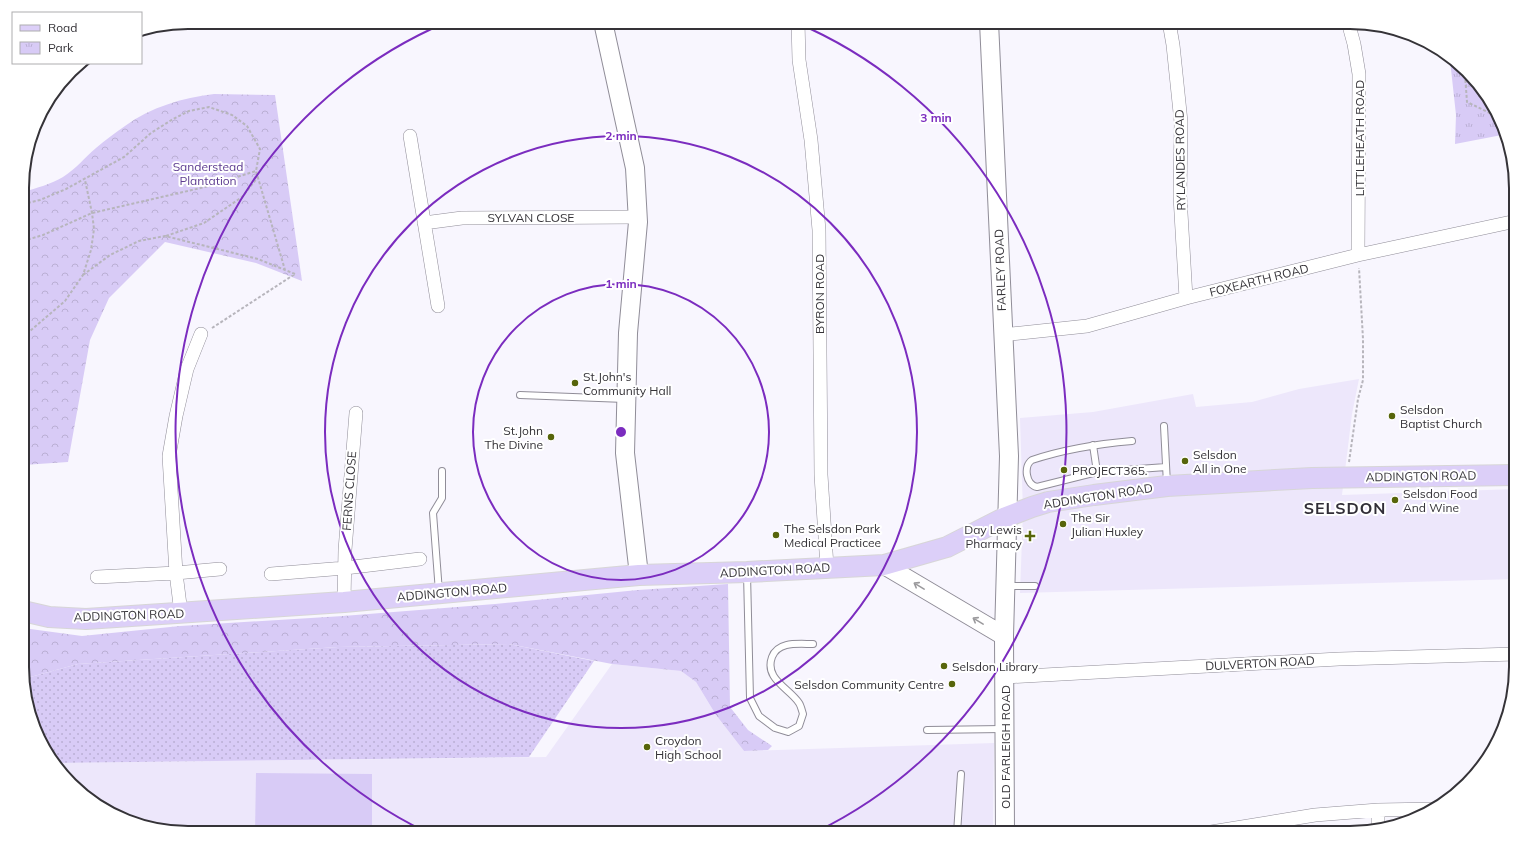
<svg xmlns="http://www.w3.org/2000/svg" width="1538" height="855" font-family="Mulish,sans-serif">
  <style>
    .built { fill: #ede7fb }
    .grass { fill: url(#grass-dots) }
    .forest { fill: url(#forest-crowns) }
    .park { fill: url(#park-tufts) }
    .pitch { fill: #d8cbf6 }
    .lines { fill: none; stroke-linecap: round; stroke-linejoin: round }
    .lane-casing { stroke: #908d98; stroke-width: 8 }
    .street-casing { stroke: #908d98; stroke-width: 14 }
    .secondary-casing { stroke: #908d98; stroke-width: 20 }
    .primary-casing { stroke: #d7d6d7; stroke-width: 22 }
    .path { stroke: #b7b5bc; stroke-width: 2; stroke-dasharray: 3 2; stroke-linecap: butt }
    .lane { stroke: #fff; stroke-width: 6 }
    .street { stroke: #fff; stroke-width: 13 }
    .secondary { stroke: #fff; stroke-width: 18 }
    .primary { stroke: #dccff8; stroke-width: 20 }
    .oneway { stroke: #9a999c }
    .ring { fill: none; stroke: #7b2cbf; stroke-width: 2 }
    .poi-dot { fill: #57650a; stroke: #fff; stroke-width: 1.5 }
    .labels { text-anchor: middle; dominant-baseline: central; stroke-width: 4; stroke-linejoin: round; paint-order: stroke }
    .street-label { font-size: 12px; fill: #353338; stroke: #fff }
    .park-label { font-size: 12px; fill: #5d3b90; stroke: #fff }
    .poi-label { font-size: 12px; fill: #353338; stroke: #fff; text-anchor: start }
    .district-label { font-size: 16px; font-weight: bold; letter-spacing: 1px; fill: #312e37; stroke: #fff }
    .rim { fill: none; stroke: #353338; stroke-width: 2 }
    .centre { fill: #7b2cbf; stroke: #fff; stroke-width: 2 }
    .ring-label { font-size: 12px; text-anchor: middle; font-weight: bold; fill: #7b2cbf; stroke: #fff; stroke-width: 4; stroke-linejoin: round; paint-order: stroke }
  </style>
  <defs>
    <pattern id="grass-dots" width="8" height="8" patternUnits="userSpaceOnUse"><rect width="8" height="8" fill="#d8cbf6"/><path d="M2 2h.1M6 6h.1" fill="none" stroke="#baafd4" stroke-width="1.8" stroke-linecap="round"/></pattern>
    <pattern id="forest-crowns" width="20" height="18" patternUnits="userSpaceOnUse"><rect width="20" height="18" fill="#d8cbf6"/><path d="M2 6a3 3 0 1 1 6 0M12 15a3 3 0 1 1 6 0" fill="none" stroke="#baafd4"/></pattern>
    <pattern id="park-tufts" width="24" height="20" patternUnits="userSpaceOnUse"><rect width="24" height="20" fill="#d8cbf6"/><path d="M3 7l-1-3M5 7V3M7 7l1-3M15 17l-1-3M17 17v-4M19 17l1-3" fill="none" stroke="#baafd4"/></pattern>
  </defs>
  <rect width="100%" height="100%" fill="#f8f6fe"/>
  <path class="built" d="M1359,379L1352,414L1342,495L1516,489V579L1020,593L1023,512L1020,418L1093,412L1193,394L1196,407L1252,402L1299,389Z
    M612,664L681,671L696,682L716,715L744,751L994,743L993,833H188L146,827L105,811L54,763L546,757Z"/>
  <path class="grass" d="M509,644L594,661L529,757L54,763L50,759L23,688V679L78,664L338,647Z"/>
  <path class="forest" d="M214,94L275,95L302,281L256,263L165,242L109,298L90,340L68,462L23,465V192C37,188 51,184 63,177C76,169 85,157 96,148C105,140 115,133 125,126C151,107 182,98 214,94Z
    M728,584L730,707L748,730L772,746L768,750L744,751L716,715L696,682L681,671L612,664L509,644L338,647L78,664L23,679V628L82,636L180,626L343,616L495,604L638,590Z"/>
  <path class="park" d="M1450,60L1488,96L1507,134L1455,144L1456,115Z"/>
  <path class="pitch" d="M256,773L372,774V833H255Z"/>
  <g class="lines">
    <defs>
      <path id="lane" d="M520,395L625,399
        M1164,426L1167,484
        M1132,441C1097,444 1065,449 1032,460C1023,466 1026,485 1037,487L1097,472L1166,467
        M1093,445L1097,472
        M747,574L750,698L759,716L775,728L788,732L799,726L803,714C802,711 801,706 799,703C789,688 764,679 772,657C778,641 798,644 813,644
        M1007,586H1035
        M439,592L433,513L442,498V471
        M927,730L1003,729
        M957,833L961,774"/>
      <path id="street" d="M798,22L799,60L811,140L819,230L821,475L827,567
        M1169,22L1173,45L1181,122L1180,196L1186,298
        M1348,22L1354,44L1359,74L1358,255
        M410,136L438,306
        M424,223L462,218L638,217
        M1002,335L1087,326L1186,298L1358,255L1516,221
        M271,574L345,568L420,559
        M97,577L176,573L220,569
        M344,602L345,550L356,413
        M181,613L176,573L169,456L176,416L187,369L201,334
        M1005,677L1339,659L1516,654
        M1378,810V827
        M1205,833L1315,815L1378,810L1435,809"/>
      <path id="secondary" d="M603,22L635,168L638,222L628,333L625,453L639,575
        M989,22L1009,456L1004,636L1005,833
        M884,565L1004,636"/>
      <path id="primary" d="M23,611L49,617L86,619L344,602L639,575L747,572L884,565L947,547L1006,517L1032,507L1048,502L1094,495L1167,486L1312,478L1516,475"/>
    </defs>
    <use href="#lane" class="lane-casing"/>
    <use href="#street" class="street-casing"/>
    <use href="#secondary" class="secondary-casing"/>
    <use href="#primary" class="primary-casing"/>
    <path class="path" d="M1465,75L1467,102L1498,117
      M23,204L40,200L66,189L124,157L151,133L173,119L189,111L209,107L232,115L247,126L260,149L256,171L285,270
      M166,236L204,223L242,197L258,177
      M23,241L43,235L92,213L205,187L256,171
      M83,275L110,255L139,241L165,236L258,259L295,274
      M212,328L295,274
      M23,337L65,301L83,275L91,250L94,229L92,213L85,180
      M1349,462L1358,399L1363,380V339L1359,268"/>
    <use href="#lane" class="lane"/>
    <use href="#street" class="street"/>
    <use href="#secondary" class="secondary"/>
    <use href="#primary" class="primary"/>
  </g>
  <defs><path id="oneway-shaft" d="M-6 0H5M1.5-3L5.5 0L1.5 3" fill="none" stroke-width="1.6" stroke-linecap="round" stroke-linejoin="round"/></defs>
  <g class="oneway">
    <use href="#oneway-shaft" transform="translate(919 586) rotate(-149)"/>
    <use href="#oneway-shaft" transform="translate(978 621) rotate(-149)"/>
  </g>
  <g class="ring">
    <circle cx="621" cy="432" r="148"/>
    <circle cx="621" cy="432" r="296"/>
    <path d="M426 832A445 445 0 0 1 447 22M795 22A445 445 0 0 1 816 832"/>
  </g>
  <g class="poi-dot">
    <circle cx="575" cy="383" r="4"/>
    <circle cx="1392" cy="416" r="4"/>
    <circle cx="551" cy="437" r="4"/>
    <circle cx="1185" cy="461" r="4"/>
    <circle cx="1064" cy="470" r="4"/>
    <circle cx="1395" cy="500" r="4"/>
    <circle cx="1063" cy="524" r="4"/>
    <circle cx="776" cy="535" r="4"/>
    <path d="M1028 530h4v4h4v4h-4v4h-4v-4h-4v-4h4z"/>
    <circle cx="944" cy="666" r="4"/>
    <circle cx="952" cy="684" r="4"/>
    <circle cx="647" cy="747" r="4"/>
  </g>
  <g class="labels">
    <g class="street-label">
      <text transform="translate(1359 138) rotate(-90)">LITTLEHEATH ROAD</text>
      <text transform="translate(1180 160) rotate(-91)">RYLANDES ROAD</text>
      <text x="531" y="217">SYLVAN CLOSE</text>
      <text transform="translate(1000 270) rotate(-92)">FARLEY ROAD</text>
      <text transform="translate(1259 280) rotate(-14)">FOXEARTH ROAD</text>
      <text transform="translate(819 294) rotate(-90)">BYRON ROAD</text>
      <text transform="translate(1421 476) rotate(-1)">ADDINGTON ROAD</text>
      <text transform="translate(349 491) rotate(-86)">FERNS CLOSE</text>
      <text transform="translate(1098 496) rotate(-9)">ADDINGTON ROAD</text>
      <text transform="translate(775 570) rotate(-3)">ADDINGTON ROAD</text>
      <text transform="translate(452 592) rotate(-5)">ADDINGTON ROAD</text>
      <text transform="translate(129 615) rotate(-2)">ADDINGTON ROAD</text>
      <text transform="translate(1260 663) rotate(-3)">DULVERTON ROAD</text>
      <text transform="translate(1005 747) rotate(-90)">OLD FARLEIGH ROAD</text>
    </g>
    <g class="park-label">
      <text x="208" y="166">Sanderstead<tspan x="208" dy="14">Plantation</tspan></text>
    </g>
    <g class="poi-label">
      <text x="583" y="376">St.John's<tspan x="583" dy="14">Community Hall</tspan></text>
      <text x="1400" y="409">Selsdon<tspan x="1400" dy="14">Baptist Church</tspan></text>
      <text x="543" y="430" text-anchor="end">St.John<tspan x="543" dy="14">The Divine</tspan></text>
      <text x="1193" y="454">Selsdon<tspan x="1193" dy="14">All in One</tspan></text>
      <text x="1072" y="470">PROJECT365.</text>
      <text x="1403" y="493">Selsdon Food<tspan x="1403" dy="14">And Wine</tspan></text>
      <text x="1071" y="517">The Sir<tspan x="1071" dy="14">Julian Huxley</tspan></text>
      <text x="784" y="528">The Selsdon Park<tspan x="784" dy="14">Medical Practicee</tspan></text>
      <text x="1022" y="529" text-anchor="end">Day Lewis<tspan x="1022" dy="14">Pharmacy</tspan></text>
      <text x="952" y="666">Selsdon Library</text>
      <text x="944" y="684" text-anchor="end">Selsdon Community Centre</text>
      <text x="655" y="740">Croydon<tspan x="655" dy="14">High School</tspan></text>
    </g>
    <g class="district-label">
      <text x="1345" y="508">SELSDON</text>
    </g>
  </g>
  <path d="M0 0H1538V855H0ZM188 29H1350A159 159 0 0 1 1509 188V667A159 159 0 0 1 1350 826H188A159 159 0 0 1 29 667V188A159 159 0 0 1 188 29Z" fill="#fff" fill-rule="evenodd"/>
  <path class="rim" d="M188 29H1350A159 159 0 0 1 1509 188V667A159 159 0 0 1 1350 826H188A159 159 0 0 1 29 667V188A159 159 0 0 1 188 29Z"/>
  <circle cx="621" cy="432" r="6" class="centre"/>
  <g class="ring-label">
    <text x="936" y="122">3 min</text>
    <text x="621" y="140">2 min</text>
    <text x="621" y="288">1 min</text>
  </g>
  <rect x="12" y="12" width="130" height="52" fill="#ffffff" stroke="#aeadaf"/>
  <rect x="20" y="25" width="20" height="6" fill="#dccff8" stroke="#aeadaf"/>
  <text x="48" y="32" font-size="12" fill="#353338">Road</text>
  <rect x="20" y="42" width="20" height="12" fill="url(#park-tufts)" stroke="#aeadaf"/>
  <text x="48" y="52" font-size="12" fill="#353338">Park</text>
</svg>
